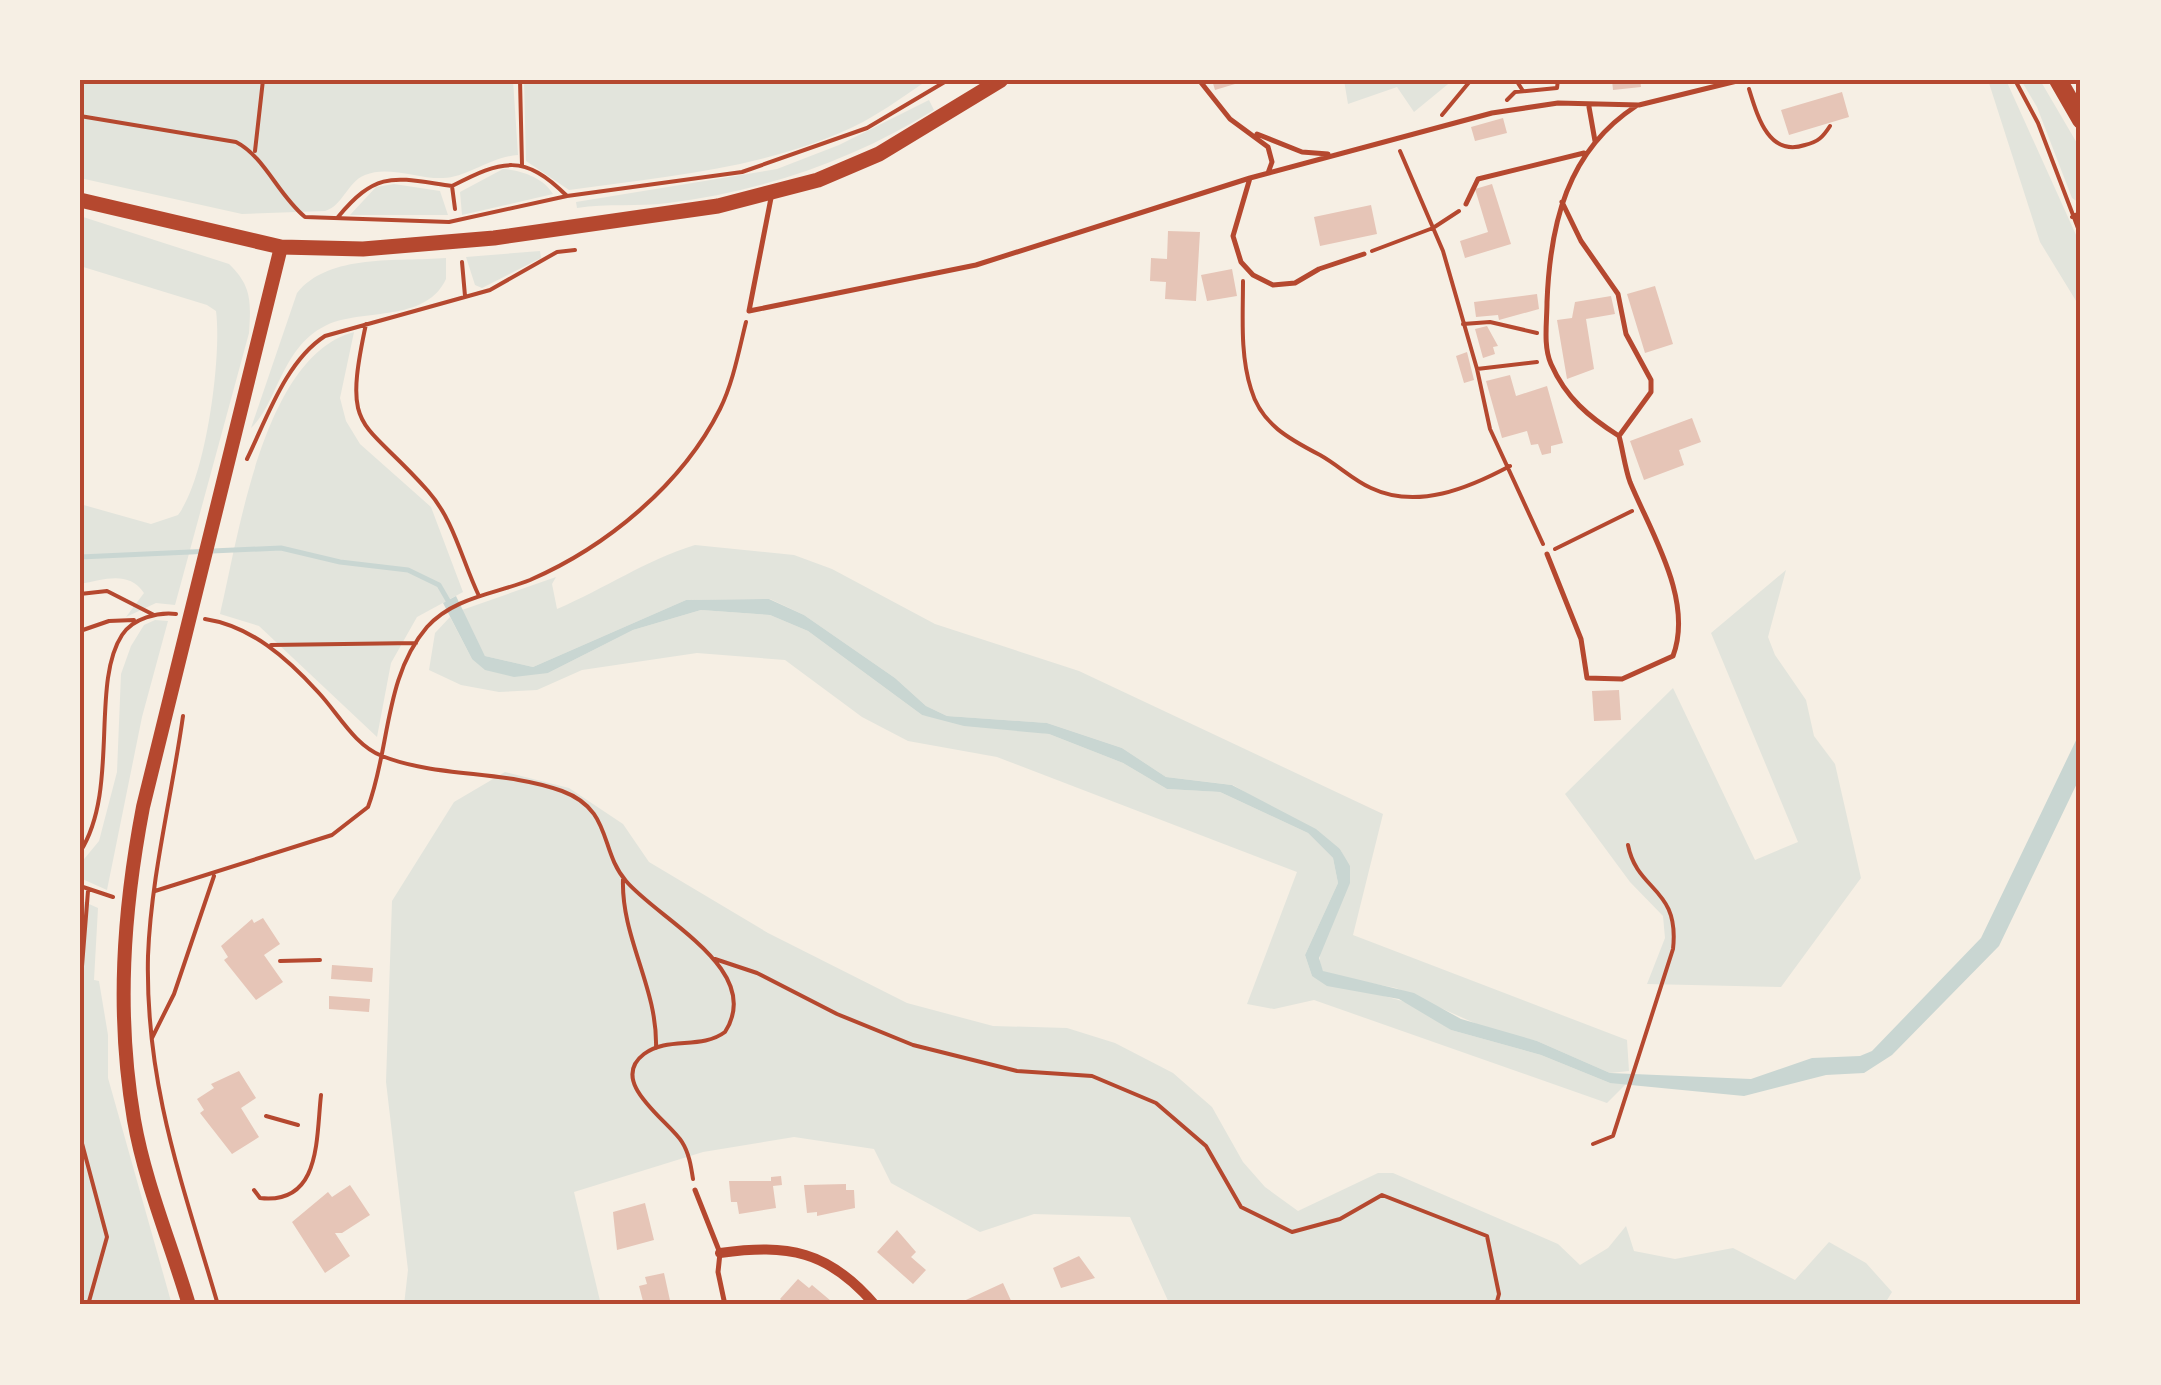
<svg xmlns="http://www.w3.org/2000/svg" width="2161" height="1385" font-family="'Work Sans',sans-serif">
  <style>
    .green { fill: #e2e4dc }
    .water { fill: #c9d6d2 }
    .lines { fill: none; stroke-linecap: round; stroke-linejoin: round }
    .stream { stroke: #c9d6d2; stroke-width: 5 }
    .building { fill: #e6c5b7 }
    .path { stroke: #b5482f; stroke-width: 4 }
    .service { stroke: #b5482f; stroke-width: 5 }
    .minor { stroke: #b5482f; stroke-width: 10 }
    .tertiary { stroke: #b5482f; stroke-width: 14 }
    .secondary { stroke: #b5482f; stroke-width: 15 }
    .trunk { stroke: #b5482f; stroke-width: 18 }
    .neatline { fill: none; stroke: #b5482f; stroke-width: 4 }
  </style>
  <rect width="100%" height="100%" fill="#f6efe4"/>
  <path class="green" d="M80,80H513L518,155C490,157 466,178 443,178C418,179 388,165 365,175C347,182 343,206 325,211L242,214L80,178Z
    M524,80H928C907,94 885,110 863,122C773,168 668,176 569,190L526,161Z
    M1344,80H1453L1414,112L1397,87L1348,104Z
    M1988,80H2006L2081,246V309L2040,242Z
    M2021,80H2040L2081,150V204L2072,198L2037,107Z
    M929,100L934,110C853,160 764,191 668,203C638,207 607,203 577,208L576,202L777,169L839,145Z
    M503,169C521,170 544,178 553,194L462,215L460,192Z
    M394,184L440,191L448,215H350L376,187Z
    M80,216L229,264C252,286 251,302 249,333L175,605L156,603L126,617L144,593C128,570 104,580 80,584V504L151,524L178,515C206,479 222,356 216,311L207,305L80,266Z
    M540,251L541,258L482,288L475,285L466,257Z
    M446,258V279C427,320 371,310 334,322C281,341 279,403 251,428L297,293C329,253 398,262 446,258Z
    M354,332L340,398L346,421L360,444L431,507L463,592L417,617L391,663L377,737L259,626L220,614C239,535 263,356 354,332Z
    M695,545L794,555L832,569L935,624L1079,671L1383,814L1353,935L1627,1040L1629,1071L1610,1073L1537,1041L1490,1030L1396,988L1329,975L1323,971C1305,938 1368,897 1340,849L1233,785L1166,777L1122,748L1047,723L947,716L926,706L895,678L804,615L770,599L686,600L533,667L485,656L462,610L556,577L552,584L557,609C604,589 646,560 695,545Z
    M1786,570L1768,637L1775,655L1806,700L1814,736L1835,764L1861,878L1781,987L1647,984L1665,938L1663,916L1630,882L1565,794L1673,688L1755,860L1798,842L1711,633Z
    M701,610L770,615L808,631L922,715L1049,734L1123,763L1167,789L1220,792L1308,833L1333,858L1338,883L1305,955L1312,976L1413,1004L1451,1030L1541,1055L1610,1083H1627L1607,1103L1314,1000L1274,1009L1247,1004L1297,872L997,757L908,741L862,717L785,660L697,653L582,670L537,690L499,692L461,685L429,670L435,633L450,617L472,659L548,673L633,630Z
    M155,620L168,621L142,717L107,890L80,878V864L99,841L117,772L121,674L131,646L144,625Z
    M505,772L569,788L623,824L649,862L768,933L907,1003L993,1026L1067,1028L1115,1043L1173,1073L1212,1107L1243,1162L1265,1187L1298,1211L1378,1173H1393L1558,1244L1580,1265L1608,1248L1626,1226L1634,1251L1675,1259L1733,1248L1795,1280L1829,1242L1866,1263L1892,1292L1884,1305H1170L1130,1217L1034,1214L980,1232L891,1183L874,1149L794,1137L703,1152L574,1192L601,1305H404L408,1270L386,1082L392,901L454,802Z
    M80,900L98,908L94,980L99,981L108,1035V1078L172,1305H80Z"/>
  <path class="water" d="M456,596L485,656L533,667L686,600L769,599L804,615L895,678L926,706L947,716L1047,723L1122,748L1166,777L1232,785L1316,829L1340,849L1350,866V883L1319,958L1323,971L1414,993L1461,1019L1537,1041L1610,1073L1751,1079L1812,1058L1860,1056L1872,1051L1981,938L2081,730V775L1999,946L1892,1055L1864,1073L1826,1075L1744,1096L1610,1083L1541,1055L1451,1030L1399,999L1327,986L1312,976L1305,955L1338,883L1333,858L1308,833L1220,792L1167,789L1123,763L1049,734L964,726L922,715L808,631L770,615L701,610L633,630L548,673L514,677L485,670L472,659L443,603Z"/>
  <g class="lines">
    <path class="stream" d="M80,557L281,548L340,562L408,570L439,585L450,604"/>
  </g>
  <path class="building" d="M1212,80H1245V81L1215,90Z
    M1612,80H1640L1641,87L1613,90Z
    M1842,92L1849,117L1789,135L1781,110Z
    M1503,118L1507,133L1475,141L1471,127Z
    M1492,184L1511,244L1465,258L1460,241L1488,232L1475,189Z
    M1371,205L1377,234L1320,246L1314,217Z
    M1168,231L1200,232L1196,301L1165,299L1166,282L1150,281L1151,258L1167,259Z
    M1232,269L1237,296L1207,301L1201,275Z
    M1655,286L1673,344L1645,353L1627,294Z
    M1537,294L1539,309L1499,320L1498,315L1476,317L1474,302Z
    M1611,296L1615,314L1586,319L1594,369L1567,379L1557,320L1572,318L1575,302Z
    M1487,326L1498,346L1493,347L1495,354L1483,358L1475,329Z
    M1467,352L1474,380L1464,383L1456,356Z
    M1510,375L1516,396L1547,386L1563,443L1551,446V453L1542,455L1538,444L1531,445L1527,431L1502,438L1486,381Z
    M1692,418L1701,442L1679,450L1684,465L1644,480L1630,441Z
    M1619,690L1621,720L1594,721L1592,691Z
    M263,918L280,944L264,955L283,982L256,1000L224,960L228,957L221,946L252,919L254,923Z
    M332,965L373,968L372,982L331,979Z
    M329,996L370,999L369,1012L329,1009Z
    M239,1071L256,1098L241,1108L259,1137L232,1154L200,1113L204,1110L197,1099L214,1088L211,1084Z
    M781,1176L782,1185L773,1186L776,1208L739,1214L737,1202H731L729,1181H771V1177Z
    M846,1184V1190H854L855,1208L817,1216V1212L807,1213L804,1185Z
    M350,1185L370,1215L342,1233H335L350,1256L325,1273L292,1222L328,1192L332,1197Z
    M645,1203L654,1240L617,1250L613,1212Z
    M897,1230L916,1252L911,1257L926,1270L913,1284L877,1252Z
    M1079,1256L1095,1278L1061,1288L1053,1268Z
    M664,1273L671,1305H644L639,1286L647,1284L645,1277Z
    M798,1279L809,1288L812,1285L831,1301L827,1305H787L780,1299Z
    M1003,1283L1013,1305H955Z"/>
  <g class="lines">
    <path class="path" d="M520,80L522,165
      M1516,80L1523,91
      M2015,80L2038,123L2081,236
      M1749,89C1758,118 1769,157 1805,145C1818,142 1823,137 1830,126
      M1507,100L1515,92L1557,88L1558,80
      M1442,115L1471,80
      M80,116L236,142C265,157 278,195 305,217L449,222L567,196L742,172L867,128L948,80
      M255,151L263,80
      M1400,151L1443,251L1477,369L1490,429L1543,544
      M455,209L452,186C502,160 524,153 567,196
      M338,217C378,169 395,178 452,186
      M2072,217L2081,212
      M1372,251L1433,228L1459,211
      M462,262L465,296
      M1243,281C1243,316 1240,355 1251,389C1261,424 1289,439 1320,455C1338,465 1353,480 1371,488C1417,510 1469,488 1510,466
      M366,324C342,436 362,416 428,491C454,520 462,561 479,596
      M1463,324L1490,322L1537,333
      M1477,369L1537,362
      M247,459C267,418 286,361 325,336L490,290L557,252L575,250
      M1555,549L1632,511
      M80,594L107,591L154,615
      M205,619C251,626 287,658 318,692C338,713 354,745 382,756C438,778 505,770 562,791C613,810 599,850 626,881C659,920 765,970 725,1032C701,1050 668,1036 644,1054C607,1082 669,1121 682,1142C689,1153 691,1166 693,1179
      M80,631L109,621L134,620
      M271,645L416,643
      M183,716C172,795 151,876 148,956C145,1085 183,1185 218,1305
      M80,852C120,790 90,684 122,635C133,618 158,612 176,614
      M623,879C621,938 658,988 656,1048
      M80,886L113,897
      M155,891L332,835L368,807C390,749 384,677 427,627C454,597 495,594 530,580C606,547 682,485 720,409C733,383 739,350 746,322
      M715,959L757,973L837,1014L913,1045L1017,1071L1092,1076L1156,1103L1206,1146L1241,1207L1292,1232L1340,1219L1382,1195L1487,1236L1499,1294L1496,1305
      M280,961L320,960
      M80,991L88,891
      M152,1038L174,994L214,876
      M266,1116L298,1125
      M80,1136L107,1237L88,1305
      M1593,1144L1613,1136L1673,949C1680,887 1637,892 1628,845
      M254,1190L260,1198C321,1205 316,1139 321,1095"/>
    <path class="service" d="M1199,80L1230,119L1268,147L1272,162L1268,173
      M1589,107L1595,141
      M1257,134L1302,152L1328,154
      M1250,178L1233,236L1241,262L1253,275L1273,285L1295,283L1319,269L1364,254
      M771,198L749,311L976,265L1250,178L1492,113L1558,103L1639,105L1741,80
      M1562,202L1581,241L1618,294L1626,334L1651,380V392L1619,436
      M1466,204L1478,179L1584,153
      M1547,554L1581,639L1587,678L1622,679L1673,656C1694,600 1651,533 1630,482C1625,468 1623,451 1619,436C1589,417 1566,398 1551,364C1543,346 1547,322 1547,302C1550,224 1567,151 1636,106
      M695,1190L720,1253L718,1272L725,1305"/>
    <path class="minor" d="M720,1253C788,1244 828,1250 875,1305"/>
    <path class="tertiary" d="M189,1305C171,1244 145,1183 134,1120C116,1014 123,912 143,807L281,247"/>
    <path class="secondary" d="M80,200L281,247L363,249L494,238L718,206L818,180L879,154L1001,80"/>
    <path class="trunk" d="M2058,80L2081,120"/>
  </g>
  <rect width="2161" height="1385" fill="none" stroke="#f6efe4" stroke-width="165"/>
  <rect x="82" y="82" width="1996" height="1220" class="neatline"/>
</svg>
